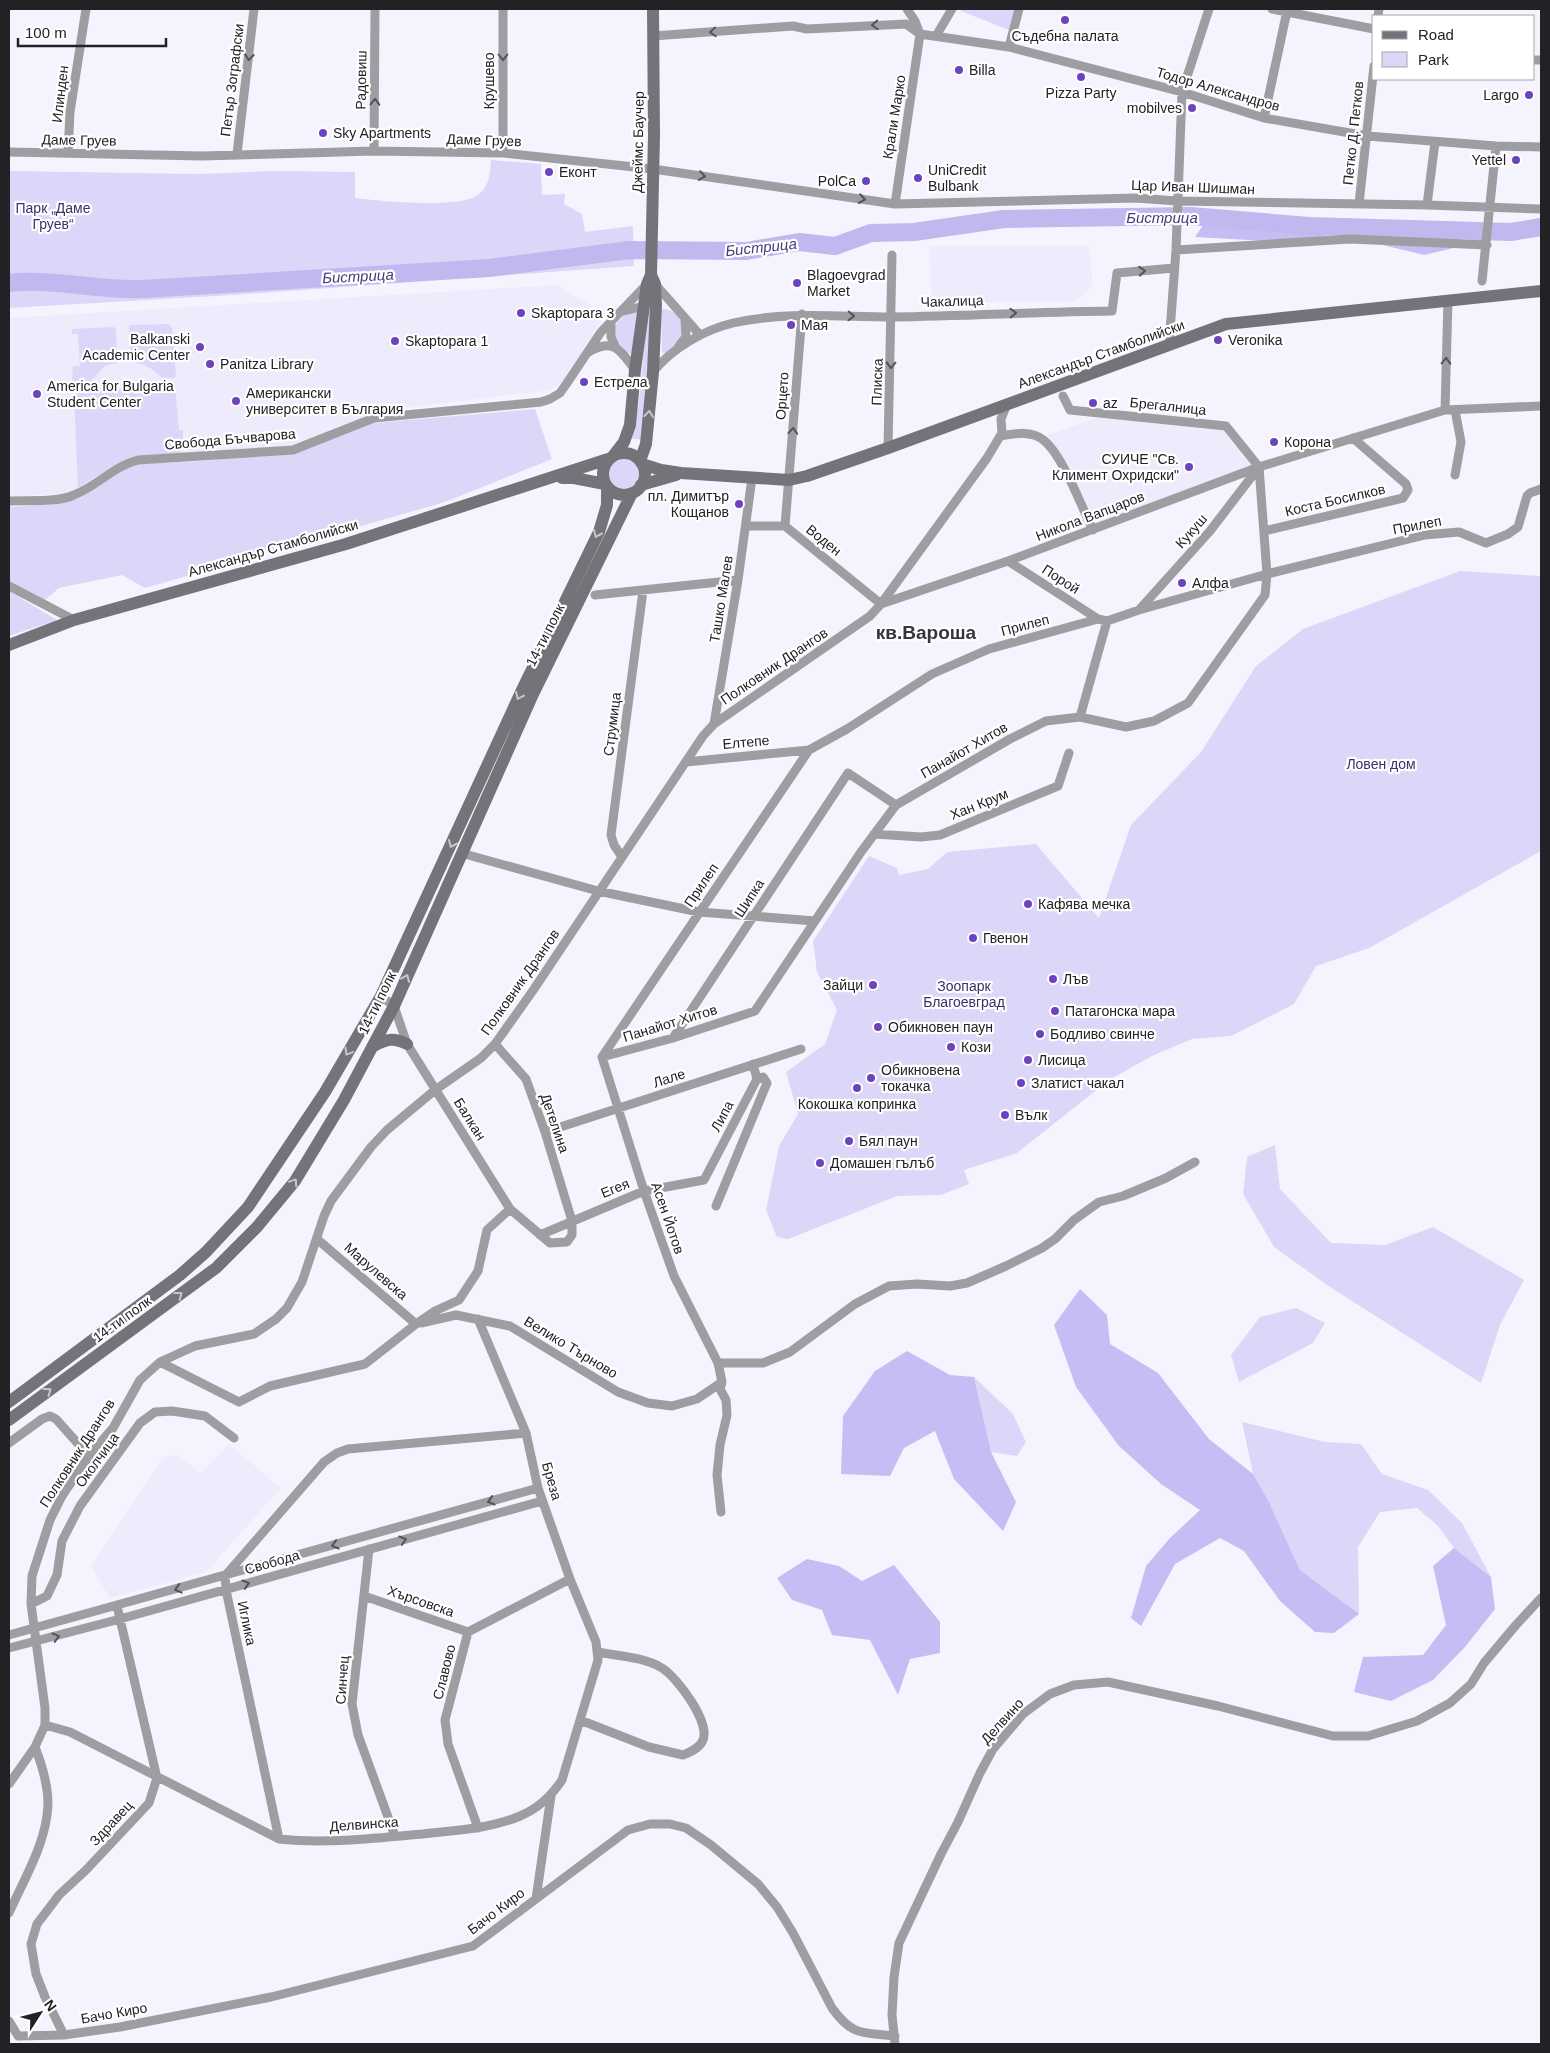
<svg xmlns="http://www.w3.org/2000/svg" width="1550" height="2053" font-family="Arial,sans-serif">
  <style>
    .built { fill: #eeebfd }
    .green { fill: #dcd6f8 }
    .forest { fill: #c7bcf3 }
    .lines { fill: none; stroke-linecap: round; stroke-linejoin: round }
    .river { stroke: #c2b7ee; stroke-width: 18 }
    .street { stroke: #9e9da1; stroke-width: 9 }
    .secondary { stroke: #747379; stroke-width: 12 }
    .oneway { stroke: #545357 }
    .oneway2 { stroke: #c7c7c9 }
    .poi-dot { fill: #6a44bc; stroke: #fff; stroke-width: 2 }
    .labels { text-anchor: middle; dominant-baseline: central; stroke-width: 4.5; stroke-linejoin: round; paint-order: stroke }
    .poi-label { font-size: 14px; fill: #222125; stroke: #fff; text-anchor: start }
    .street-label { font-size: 14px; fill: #222125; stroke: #fff }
    .park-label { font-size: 14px; fill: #402d6d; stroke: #fff }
    .water-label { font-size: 15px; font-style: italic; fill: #4b397a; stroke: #fff }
    .district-label { font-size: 19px; font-weight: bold; fill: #36343c; stroke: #fff }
  </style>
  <rect width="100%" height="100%" fill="#f5f4fe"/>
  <path class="built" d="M929,246H1089L1093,285L1075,301L932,303Z
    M556,285L606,314L561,384L551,390L374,412L290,447L180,453L132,457L111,467L78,488L67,493L9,497V318Z
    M1106,414L1225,426L1259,467L1093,530L1055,452L1040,438Z
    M229,1444L281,1488L206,1572L110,1598L91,1567L163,1458L178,1455L200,1473Z"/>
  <path class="green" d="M962,9H1014L1009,30L961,11Z
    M491,160L541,164L542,195L565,194L564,204L582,214L585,232L633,226L634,266L233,295L9,308V171L200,174L272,171L355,172V198C380,201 459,209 478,195C490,186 490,173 491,160Z
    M661,309C689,308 690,349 662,353Z
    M638,311L634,354L624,352L616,343L615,326L623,316Z
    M651,311L643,440L629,438L638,408L648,312Z
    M169,324L172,328L176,376L173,378H162C152,368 145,364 131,362L129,329L130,325Z
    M114,327L116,330L117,363L105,366L90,382L76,384L72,379L73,366H80L78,334H72V329Z
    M173,386L175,387L179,430H183V446L180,453L132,457L111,467L78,488L74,396L76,392Z
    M535,409L552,459L445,502L145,588L122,575L59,588L45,600L9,582V507L58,504L78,499L125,469L138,464L201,461L300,452L374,423Z
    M607 473a16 16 0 1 1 32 0a16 16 0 1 1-32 0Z
    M1460,571L1541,576V851L1369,948L1316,966L1294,1004L1231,1036L1192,1039L1152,1056L1109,1080L1017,1153L964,1170L969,1184L941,1195L897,1196L788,1239L777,1237L766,1210L779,1146L798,1114L786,1072L825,1044L837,1010L817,972L813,941L869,856L897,868L899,875L928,869L947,852L1036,844L1099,918L1131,825L1201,752L1256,666L1303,629Z
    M9,591L57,620L9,636Z
    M1275,1145L1280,1189L1331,1243L1385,1245L1433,1227L1524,1280L1500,1325L1481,1383L1327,1285L1274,1247L1243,1194L1247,1157Z
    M1296,1308L1325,1323L1313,1343L1239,1382L1231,1355L1260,1317Z
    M974,1377L1013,1414L1026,1442L1017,1456L991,1452Z
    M1242,1422L1325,1442L1361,1444L1382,1474L1428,1490L1462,1523L1491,1577L1454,1548L1438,1526L1417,1508L1380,1512L1358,1547L1359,1614L1300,1570L1268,1500L1253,1474Z"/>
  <path class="forest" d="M1255,216L1312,226L1328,234L1304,243L1195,237L1206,221Z
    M1448,221L1462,246L1424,255L1383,245L1385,224Z
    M1080,1289L1107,1315L1110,1344L1158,1373L1209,1439L1253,1474L1268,1500L1300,1570L1359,1614L1334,1633L1315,1632L1280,1601L1244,1551L1220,1538L1175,1564L1141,1626L1131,1618L1146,1566L1170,1538L1200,1510L1161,1484L1119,1446L1076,1387L1054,1325Z
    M907,1351L950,1375L974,1377L991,1452L1016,1502L1003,1531L954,1479L935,1431L904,1448L890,1476L841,1474L843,1416L875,1371Z
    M1454,1548L1491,1577L1495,1609L1465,1647L1433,1680L1391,1701L1354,1692L1363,1657L1423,1655L1446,1625L1433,1566Z
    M807,1559L839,1566L862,1581L894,1565L940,1622V1653L910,1659L898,1695L870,1640L832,1635L822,1610L792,1600L777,1578Z"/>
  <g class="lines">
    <path class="river" d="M9,283C54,278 98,291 143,289L489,268L629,250L746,251L799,242L835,246L871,233L914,232L1004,219L1191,216L1309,226L1511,232L1541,227"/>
    <path class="street" d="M907,9L915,21L920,34
      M1272,9L1374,29
      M1378,16L1379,9
      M920,34L1009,47L1182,92L1264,118L1367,136L1496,146L1541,147
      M653,36L793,26L807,29L906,24L920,34
      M936,36L952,9
      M1009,47L1019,9
      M1534,60H1541
      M1264,118L1287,11
      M374,151L375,9
      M9,152L202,156L374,151L503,153L653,169L895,204L1135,198L1177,201L1427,205L1541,209
      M68,153L70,112L86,9
      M503,153V9
      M237,154L254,9
      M895,204L920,34
      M1359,204L1374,66
      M1427,205L1435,142
      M1176,250L1350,239L1487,245
      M1482,281L1496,146
      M655,284L700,335
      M620,312L644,306
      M611,321V337L616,348
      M1169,345L1176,250L1182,92L1209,9
      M679,346L686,337L685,320
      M587,353C612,337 620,349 635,370
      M653,372C672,348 704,330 733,323C787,311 838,317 892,317C965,316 1039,312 1112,311L1117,273L1174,268
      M1063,396L1070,410L1226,426L1259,467
      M1445,410L1448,300
      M1000,436C1013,434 1030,430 1042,439C1062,453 1081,506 1093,530
      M888,448L892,255
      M1455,475L1461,442L1455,410
      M9,501C29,500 55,503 74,495C97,486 114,466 138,460L293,450L374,418L541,402L550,399L560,393L567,383L601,332L647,284
      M746,526H785
      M785,526L881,604L1008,561L1259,467L1445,410L1541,406
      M785,526L802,314
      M1264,531L1403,498L1408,490L1406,484L1353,438
      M1008,561L1098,619
      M9,586L74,620
      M595,595L738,580
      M1139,610L1210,531L1259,467
      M1080,717L1107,621
      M714,724L738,580L752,478
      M686,762L809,750
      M874,834L921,837L940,835L1058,786L1069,753
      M461,853L598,891L699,912L815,921
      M622,857L614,845L611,835L643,591
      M381,996L394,1006L407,1044L510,1209L550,1243L567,1242L572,1235V1221L545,1132L526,1079L495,1044
      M673,1038L848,773L896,805
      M602,1057L809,750L847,729L932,674L989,649L1098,619L1107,621L1139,610L1267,574L1425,535L1459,532L1486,543L1508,534L1518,527L1527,496L1530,493L1541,489
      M602,1057L673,1038L755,1011L861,852L896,805L1010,739L1046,721L1080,717L1126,727L1154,721L1188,703L1265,595L1267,574L1259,467
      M602,1057L644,1191L674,1276L718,1363L722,1382L720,1389L726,1400L727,1415L720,1445L717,1475L721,1512
      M545,1132L801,1049
      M716,1206L767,1083L763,1077L757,1079
      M540,1235L644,1191L704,1180L757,1079L753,1064
      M317,1239L416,1324
      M421,1323L456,1315L510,1326L618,1392L648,1403L672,1406L697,1399L722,1382
      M160,1362L239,1402L270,1386L365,1364L416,1324L435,1311L459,1300L478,1271L487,1230L510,1209
      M718,1363H763L790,1352L855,1304L889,1286L917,1284L950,1286L967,1283L1006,1266L1042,1248L1055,1239L1074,1220L1099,1202L1123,1196L1166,1178L1195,1162
      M9,1443L42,1419L50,1416L56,1419L89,1456
      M369,1549L352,1704L358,1735L395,1836
      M364,1596L468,1632
      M31,1604L47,1596L57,1575L62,1541L80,1506L140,1423L155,1412L172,1411L205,1416L234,1438
      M9,1635L538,1488
      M9,1648L120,1619L542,1501
      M580,1720L649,1747L683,1755C690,1752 698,1749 702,1742C713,1725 677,1677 662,1668C644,1657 618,1656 598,1652
      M45,1725L70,1732L279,1839C327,1844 375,1838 423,1834C455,1830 490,1829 520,1816C537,1809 552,1795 562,1780L598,1660L596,1642L570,1579L538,1488L526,1433L478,1319
      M9,1784L35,1747L45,1725V1708L31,1604L32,1576L50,1520L62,1496L89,1456L113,1428L140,1380L160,1362L195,1346L254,1334L276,1319L287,1308L302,1282L324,1216L331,1201L371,1147L387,1130L435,1090L481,1058L495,1044L534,989L703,736L714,724L870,616L881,604L987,458L1002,433L1001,419L1007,404
      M478,1828L448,1744L445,1720L468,1632L570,1579
      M279,1839L226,1590L225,1576L324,1462L337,1453L348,1449L526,1433
      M536,1899L551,1796
      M9,1913C24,1879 47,1842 48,1804C48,1784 42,1765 35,1747
      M9,2021L18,2036L64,2035L120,2027L271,1997L473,1946L628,1830L650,1824H670L686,1828L711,1845L758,1884L777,1907L793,1933L832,2008C853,2037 862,2032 895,2036
      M64,2035L45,1997L36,1974L31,1944L37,1924L59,1895L86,1870L149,1803L157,1778L117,1606
      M895,2044L892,2015L894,1977L899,1943L941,1854L958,1822L980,1773L993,1749L1023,1714L1050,1694L1074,1685L1108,1682L1218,1706L1333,1736H1368L1417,1721L1450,1703L1471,1684L1484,1663L1516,1625L1541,1598"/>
    <path class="secondary" d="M603 474a21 21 0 1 1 42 0a21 21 0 1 1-42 0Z
      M614,455L624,442L630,425L635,370L647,284L651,275L654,135L653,9
      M640,461L646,444L653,372L656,305L655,284L651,275
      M642,464L661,470L681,473L789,480L807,476L888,448L1226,324L1541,291
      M562,478H574L605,484
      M641,485L676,475
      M9,645L74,620L346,544L608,459
      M372,1047C386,1039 393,1037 407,1044
      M9,1402L180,1275L206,1252L248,1207L325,1092L381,996L522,690L599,532L607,505V487
      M9,1420L216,1268L257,1227L295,1181L344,1100L394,1006L533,694L632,493"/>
  </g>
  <defs><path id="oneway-chevron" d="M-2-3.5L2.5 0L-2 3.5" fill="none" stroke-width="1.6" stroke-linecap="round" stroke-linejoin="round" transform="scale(1.25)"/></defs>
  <g class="oneway">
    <use href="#oneway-chevron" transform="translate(875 25) rotate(177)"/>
    <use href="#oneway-chevron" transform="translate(713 32) rotate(176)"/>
    <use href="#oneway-chevron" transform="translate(249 57) rotate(97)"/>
    <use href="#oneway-chevron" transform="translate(503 57) rotate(90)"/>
    <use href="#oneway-chevron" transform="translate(375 102) rotate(-89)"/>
    <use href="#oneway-chevron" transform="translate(702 176) rotate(8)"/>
    <use href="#oneway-chevron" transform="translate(862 199) rotate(8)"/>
    <use href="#oneway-chevron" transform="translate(1142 271) rotate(-5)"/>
    <use href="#oneway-chevron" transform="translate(1013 313) rotate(-2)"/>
    <use href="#oneway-chevron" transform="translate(851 316) rotate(2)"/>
    <use href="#oneway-chevron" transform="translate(1446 361) rotate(-88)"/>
    <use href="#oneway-chevron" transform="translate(891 365) rotate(92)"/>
    <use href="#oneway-chevron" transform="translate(793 431) rotate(-86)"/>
    <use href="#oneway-chevron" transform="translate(491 1501) rotate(164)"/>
    <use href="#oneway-chevron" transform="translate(403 1540) rotate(-16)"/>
    <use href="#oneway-chevron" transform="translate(335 1545) rotate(164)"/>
    <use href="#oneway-chevron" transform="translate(246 1584) rotate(-16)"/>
    <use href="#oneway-chevron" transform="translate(178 1589) rotate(164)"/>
    <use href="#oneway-chevron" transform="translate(56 1637) rotate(-15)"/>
  </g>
  <g class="oneway2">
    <use href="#oneway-chevron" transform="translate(649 414) rotate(-84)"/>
    <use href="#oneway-chevron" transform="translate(597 534) rotate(114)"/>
    <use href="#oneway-chevron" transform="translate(519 696) rotate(115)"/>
    <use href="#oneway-chevron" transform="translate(452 844) rotate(114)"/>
    <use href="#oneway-chevron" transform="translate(406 978) rotate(-67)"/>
    <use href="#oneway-chevron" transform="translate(348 1052) rotate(121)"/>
    <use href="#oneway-chevron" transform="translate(294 1182) rotate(-56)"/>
    <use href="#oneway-chevron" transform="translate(179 1295) rotate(-37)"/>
    <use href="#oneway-chevron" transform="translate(48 1391) rotate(-36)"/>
  </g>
  <g class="poi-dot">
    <circle cx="1065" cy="20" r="5"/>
    <circle cx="959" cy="70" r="5"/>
    <circle cx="1081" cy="77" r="5"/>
    <circle cx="1529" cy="95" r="5"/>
    <circle cx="1192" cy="108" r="5"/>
    <circle cx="323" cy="133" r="5"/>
    <circle cx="1516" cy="160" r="5"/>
    <circle cx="549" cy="172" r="5"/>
    <circle cx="918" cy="178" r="5"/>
    <circle cx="866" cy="181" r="5"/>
    <circle cx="797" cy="283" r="5"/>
    <circle cx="521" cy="313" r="5"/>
    <circle cx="791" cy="325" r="5"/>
    <circle cx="1218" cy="340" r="5"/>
    <circle cx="395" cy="341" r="5"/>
    <circle cx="200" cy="347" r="5"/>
    <circle cx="210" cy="364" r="5"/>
    <circle cx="584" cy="382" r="5"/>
    <circle cx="37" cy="394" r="5"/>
    <circle cx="236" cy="401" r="5"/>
    <circle cx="1093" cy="403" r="5"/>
    <circle cx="1274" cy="442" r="5"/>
    <circle cx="1189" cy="467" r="5"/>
    <circle cx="739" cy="504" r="5"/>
    <circle cx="1182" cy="583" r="5"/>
    <circle cx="1028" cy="904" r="5"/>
    <circle cx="973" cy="938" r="5"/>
    <circle cx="1053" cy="979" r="5"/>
    <circle cx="873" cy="985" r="5"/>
    <circle cx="1055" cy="1011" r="5"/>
    <circle cx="878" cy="1027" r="5"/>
    <circle cx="1040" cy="1034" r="5"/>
    <circle cx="951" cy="1047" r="5"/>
    <circle cx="1028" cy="1060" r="5"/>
    <circle cx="871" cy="1078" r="5"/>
    <circle cx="1021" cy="1083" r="5"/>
    <circle cx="857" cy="1088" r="5"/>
    <circle cx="1005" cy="1115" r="5"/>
    <circle cx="849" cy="1141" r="5"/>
    <circle cx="820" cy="1163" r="5"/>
  </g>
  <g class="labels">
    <g class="poi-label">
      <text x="1065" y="36" text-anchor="middle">Съдебна палата</text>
      <text x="969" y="70">Billa</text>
      <text x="1081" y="93" text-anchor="middle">Pizza Party</text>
      <text x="1519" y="95" text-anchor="end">Largo</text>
      <text x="1182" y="108" text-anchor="end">mobilves</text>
      <text x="333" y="133">Sky Apartments</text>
      <text x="1506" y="160" text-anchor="end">Yettel</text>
      <text x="928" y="170">UniCredit<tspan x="928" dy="16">Bulbank</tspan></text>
      <text x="559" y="172">Еконт</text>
      <text x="856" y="181" text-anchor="end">PolCa</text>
      <text x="807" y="275">Blagoevgrad<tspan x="807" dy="16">Market</tspan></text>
      <text x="531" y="313">Skaptopara 3</text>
      <text x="801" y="325">Мая</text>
      <text x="190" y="339" text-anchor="end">Balkanski<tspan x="190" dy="16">Academic Center</tspan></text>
      <text x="1228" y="340">Veronika</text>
      <text x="405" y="341">Skaptopara 1</text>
      <text x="220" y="364">Panitza Library</text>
      <text x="594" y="382">Естрела</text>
      <text x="47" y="386">America for Bulgaria<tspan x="47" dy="16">Student Center</tspan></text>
      <text x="246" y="393">Американски<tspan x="246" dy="16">университет в България</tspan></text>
      <text x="1103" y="403">az</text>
      <text x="1284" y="442">Корона</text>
      <text x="1179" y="459" text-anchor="end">СУИЧЕ "Св.<tspan x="1179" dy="16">Климент Охридски"</tspan></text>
      <text x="729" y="496" text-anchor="end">пл. Димитър<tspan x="729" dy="16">Кощанов</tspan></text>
      <text x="1192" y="583">Алфа</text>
      <text x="1038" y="904">Кафява мечка</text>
      <text x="983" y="938">Гвенон</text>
      <text x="1063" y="979">Лъв</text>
      <text x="863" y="985" text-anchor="end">Зайци</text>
      <text x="1065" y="1011">Патагонска мара</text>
      <text x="888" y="1027">Обикновен паун</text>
      <text x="1050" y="1034">Бодливо свинче</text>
      <text x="961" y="1047">Кози</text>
      <text x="1038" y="1060">Лисица</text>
      <text x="881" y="1070">Обикновена<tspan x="881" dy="16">токачка</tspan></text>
      <text x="1031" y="1083">Златист чакал</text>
      <text x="857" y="1104" text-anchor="middle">Кокошка копринка</text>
      <text x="1015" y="1115">Вълк</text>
      <text x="859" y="1141">Бял паун</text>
      <text x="830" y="1163">Домашен гълъб</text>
    </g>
    <g class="street-label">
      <text transform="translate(232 80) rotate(-83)">Петър Зографски</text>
      <text transform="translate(361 80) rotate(-89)">Радовиш</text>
      <text transform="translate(489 81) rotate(-90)">Крушево</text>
      <text transform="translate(1218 89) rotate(16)">Тодор Александров</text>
      <text transform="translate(60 94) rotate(-83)">Илинден</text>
      <text transform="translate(894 117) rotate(-81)">Крали Марко</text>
      <text transform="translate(1353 133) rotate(-84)">Петко Д. Петков</text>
      <text transform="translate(79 140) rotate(1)">Даме Груев</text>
      <text transform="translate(484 140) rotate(2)">Даме Груев</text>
      <text transform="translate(638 142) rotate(-89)">Джеймс Баучер</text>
      <text transform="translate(1193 187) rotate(2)">Цар Иван Шишман</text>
      <text transform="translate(952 301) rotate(-2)">Чакалица</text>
      <text transform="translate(1101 354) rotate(-20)">Александър Стамболийски</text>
      <text transform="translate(877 382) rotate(-88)">Плиска</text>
      <text transform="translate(782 396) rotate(-86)">Орцето</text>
      <text transform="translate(1168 406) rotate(6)">Брегалница</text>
      <text transform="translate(230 439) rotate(-5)">Свобода Бъчварова</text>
      <text transform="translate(1335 500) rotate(-13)">Коста Босилков</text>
      <text transform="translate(1090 516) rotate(-21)">Никола Вапцаров</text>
      <text transform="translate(1417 525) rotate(-11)">Прилеп</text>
      <text transform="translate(1191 531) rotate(-49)">Кукуш</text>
      <text transform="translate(824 540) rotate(39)">Воден</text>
      <text transform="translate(273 548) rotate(-16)">Александър Стамболийски</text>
      <text transform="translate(1061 579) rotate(33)">Порой</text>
      <text transform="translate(721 599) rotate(-81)">Ташко Малев</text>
      <text transform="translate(1025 625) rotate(-15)">Прилеп</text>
      <text transform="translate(545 635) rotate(-63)">14-ти полк</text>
      <text transform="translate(774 666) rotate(-34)">Полковник Дрангов</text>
      <text transform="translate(612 724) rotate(-83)">Струмица</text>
      <text transform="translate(746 742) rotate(-5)">Елтепе</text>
      <text transform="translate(964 750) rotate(-30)">Панайот Хитов</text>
      <text transform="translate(979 804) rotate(-22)">Хан Крум</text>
      <text transform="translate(701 885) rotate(-56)">Прилеп</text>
      <text transform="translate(749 898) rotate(-57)">Шипка</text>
      <text transform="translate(520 982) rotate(-55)">Полковник Дрангов</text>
      <text transform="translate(377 1003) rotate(-64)">14-ти полк</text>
      <text transform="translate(670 1023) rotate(-17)">Панайот Хитов</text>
      <text transform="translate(669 1078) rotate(-18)">Лале</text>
      <text transform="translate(722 1116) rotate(-62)">Липа</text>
      <text transform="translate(470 1119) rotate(58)">Балкан</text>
      <text transform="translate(555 1123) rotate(71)">Детелина</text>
      <text transform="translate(615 1188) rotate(-22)">Егея</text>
      <text transform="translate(668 1218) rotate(71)">Асен Йотов</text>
      <text transform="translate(376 1271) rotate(41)">Марулевска</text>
      <text transform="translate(122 1319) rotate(-36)">14-ти полк</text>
      <text transform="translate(571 1347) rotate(31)">Велико Търново</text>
      <text transform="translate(77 1453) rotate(-57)">Полковник Дрангов</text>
      <text transform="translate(97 1460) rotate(-54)">Околчица</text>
      <text transform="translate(552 1481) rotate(74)">Бреза</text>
      <text transform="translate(272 1562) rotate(-16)">Свобода</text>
      <text transform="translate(421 1601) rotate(19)">Хърсовска</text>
      <text transform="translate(247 1623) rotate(78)">Иглика</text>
      <text transform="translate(444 1672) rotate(-76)">Славово</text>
      <text transform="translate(342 1680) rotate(-86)">Синчец</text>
      <text transform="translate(1002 1721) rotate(-48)">Делвино</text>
      <text transform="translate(111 1823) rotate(-47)">Здравец</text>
      <text transform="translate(364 1824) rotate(-4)">Делвинска</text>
      <text transform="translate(496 1911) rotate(-37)">Бачо Киро</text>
      <text transform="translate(114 2013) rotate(-10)">Бачо Киро</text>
    </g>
    <g class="park-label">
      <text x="53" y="208">Парк „Даме<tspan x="53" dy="16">Груев“</tspan></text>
      <text x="1381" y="764">Ловен дом</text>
      <text x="964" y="986">Зоопарк<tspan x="964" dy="16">Благоевград</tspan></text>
    </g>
    <g class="water-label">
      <text x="1162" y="217">Бистрица</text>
      <text transform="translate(761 247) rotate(-6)">Бистрица</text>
      <text transform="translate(358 276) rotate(-3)">Бистрица</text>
    </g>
    <g class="district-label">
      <text x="926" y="632">кв.Вароша</text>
    </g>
  </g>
  <rect width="1550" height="2053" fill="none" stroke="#222125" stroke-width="20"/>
  <rect x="1372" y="15" width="162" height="65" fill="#ffffff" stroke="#a7a6a8"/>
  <rect x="1382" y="31" width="25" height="8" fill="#747379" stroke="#a7a6a8"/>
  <text x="1418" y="40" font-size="15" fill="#222125">Road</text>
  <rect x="1382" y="52" width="25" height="15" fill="#dcd6f8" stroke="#a7a6a8"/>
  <text x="1418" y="65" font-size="15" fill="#222125">Park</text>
  <g transform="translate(40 2013) rotate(54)" stroke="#ffffff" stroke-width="4" paint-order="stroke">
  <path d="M0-4L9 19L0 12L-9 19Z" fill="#222125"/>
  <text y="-8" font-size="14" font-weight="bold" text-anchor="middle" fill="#222125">N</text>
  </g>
  <path d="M18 38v8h148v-8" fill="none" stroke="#222125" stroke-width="2.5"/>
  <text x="25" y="38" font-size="15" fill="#222125" stroke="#ffffff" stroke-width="4" paint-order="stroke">100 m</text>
</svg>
